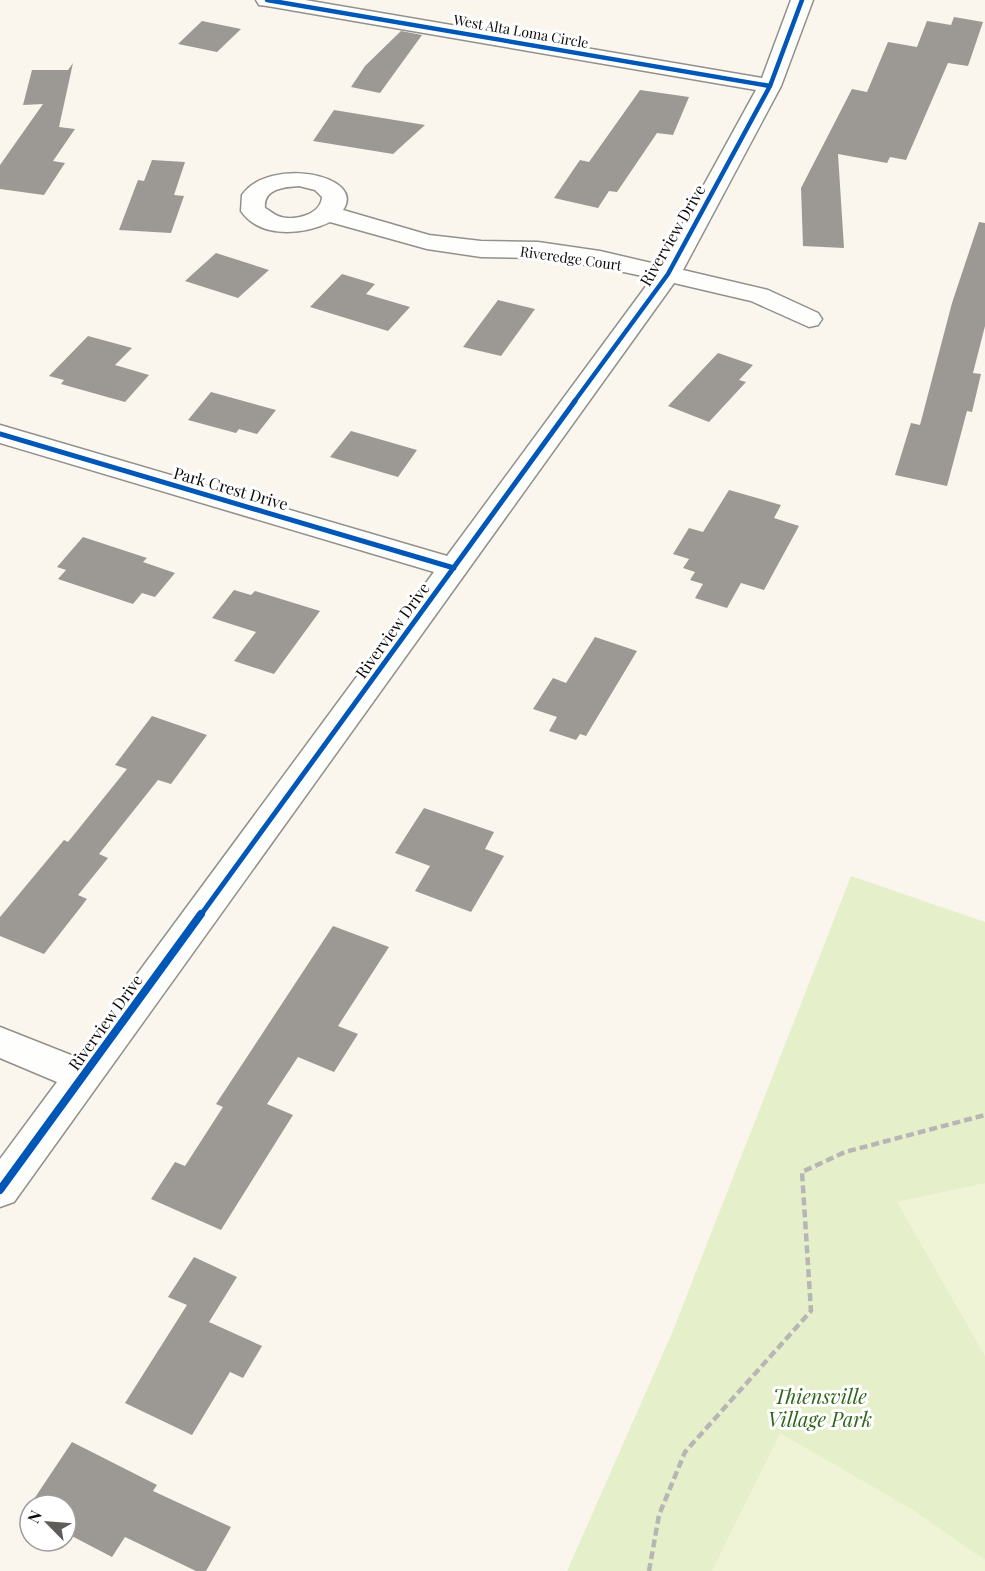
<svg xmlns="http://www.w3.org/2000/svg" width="985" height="1571" font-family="'Playfair Display',serif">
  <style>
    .green { fill: #e5f0cb }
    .pitch { fill: #eef4d5 }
    .building { fill: #9c9894 }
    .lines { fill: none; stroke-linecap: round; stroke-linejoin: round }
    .street-casing { stroke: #92908c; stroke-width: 3 }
    .path { stroke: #b7b6b5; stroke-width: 4.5; stroke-dasharray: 8 4; stroke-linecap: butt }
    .street { fill: #fefefc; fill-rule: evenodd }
    .cycleway-far2-casing { stroke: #fff; stroke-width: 8 }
    .cycleway-far1-casing { stroke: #fff; stroke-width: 9 }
    .cycleway-casing { stroke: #fff; stroke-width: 11 }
    .cycleway-far2 { stroke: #0057b8; stroke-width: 4.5 }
    .cycleway-far1 { stroke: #0057b8; stroke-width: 5 }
    .cycleway { stroke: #0057b8; stroke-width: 8 }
    .labels { text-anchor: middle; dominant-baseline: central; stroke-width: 6; stroke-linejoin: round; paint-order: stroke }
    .far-street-label { font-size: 14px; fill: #0a0a0a; stroke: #fff }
    .street-label { font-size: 16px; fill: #0a0a0a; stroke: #fff }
    .near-park-label { font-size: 20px; font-style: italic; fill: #2e6518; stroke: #fff }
  </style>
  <rect width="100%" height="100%" fill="#faf6ed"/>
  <path class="green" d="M851,876L985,922V1571H567L672,1333Z"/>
  <path class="pitch" d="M985,1183V1356L897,1202Z
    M780,1433L913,1510L985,1560V1571H712Z"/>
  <path class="building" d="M954,17L983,22L968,66L948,63L906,160L890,157L887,163L838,154L844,248L803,246L801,188L852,89L867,92L888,42L917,47L927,21L951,25Z
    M202,21L241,29L217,52L178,44Z
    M401,31L422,35L380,93L351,87L365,66Z
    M73,63L59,127L75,129L53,161L65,163L44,195L0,189V165L43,104L23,105L32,70H68Z
    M640,90L689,97L673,135L657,133L617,192L609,191L598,208L554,198L580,160L589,162Z
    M334,110L425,125L393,154L313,141Z
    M152,160L185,162L174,195L184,196L171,233L119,230L138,180L144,181Z
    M979,222L985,223V326L973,373L981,374L972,412L967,411L947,486L895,475L911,423L920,425L952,303Z
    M216,253L269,270L238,298L185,281Z
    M342,274L375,284L366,294L410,307L388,331L310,307Z
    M498,300L535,309L501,356L463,347Z
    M88,336L132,348L115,365L149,375L125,402L61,384L64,380L49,376Z
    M718,353L753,365L739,380L746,382L709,422L668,406Z
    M211,392L276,410L257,434L239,429L236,433L188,420Z
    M351,431L417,450L398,477L330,457Z
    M729,490L781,505L774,518L799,526L764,590L741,583L727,608L695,598L703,584L690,580L695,572L683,568L689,559L673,554L689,528L703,532Z
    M83,537L147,558L143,562L175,573L155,597L142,593L133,604L58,579L66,570L57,567Z
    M234,590L251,595L255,591L320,611L274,674L234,661L256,632L212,618Z
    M595,637L637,651L586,736L580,734L576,740L549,731L557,717L533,709L553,678L566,683Z
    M152,716L207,735L171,784L158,780L99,854L108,858L78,895L87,899L44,954L0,936V917L64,840L68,842L127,769L115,765Z
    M424,808L494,832L485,849L504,856L471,912L415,891L430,866L395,853Z
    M333,926L389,947L338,1026L358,1034L334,1072L298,1057L267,1104L293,1115L221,1230L151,1199L175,1162L185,1166L223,1107L216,1104Z
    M194,1257L237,1277L209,1322L262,1346L243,1378L230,1372L192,1435L125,1403L187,1305L168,1297Z
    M72,1442L157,1485L153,1491L231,1527L206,1571H196L125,1537L112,1557L66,1533V1505H30Z"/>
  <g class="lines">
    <defs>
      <path id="street" d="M256,0H305L762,78L791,0H813L781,86L683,270L768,290L818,313L822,319L818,325L809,327L751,301L674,283L14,1202L0,1207V1159L57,1082L0,1058V1027L76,1057L434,572L0,443V425L447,556L652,278L600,267L538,258L481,257L427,249L330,222C303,235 260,239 241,211L242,195C269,156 367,175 343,210L429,235L481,241L538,242L600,251L660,265L756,90L267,6L259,5ZM299,186L315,190L322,197C321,215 293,222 278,216C273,214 269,210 265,208C263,189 284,187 299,186Z"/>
    </defs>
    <use href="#street" class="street-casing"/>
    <path class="path" d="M649,1571L659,1515L685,1452L811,1311L802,1172L845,1152L985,1115"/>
    <use href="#street" class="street"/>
    <defs>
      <path id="cycleway-far2" d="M267,0L770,86
        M574,402L668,274L770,86L802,0"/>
      <path id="cycleway-far1" d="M0,434L454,568
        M200,916L575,401"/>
      <path id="cycleway" d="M0,1190L201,914"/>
    </defs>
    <use href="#cycleway-far2" class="cycleway-far2-casing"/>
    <use href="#cycleway-far1" class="cycleway-far1-casing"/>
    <use href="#cycleway" class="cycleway-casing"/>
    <use href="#cycleway-far2" class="cycleway-far2"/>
    <use href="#cycleway-far1" class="cycleway-far1"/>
    <use href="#cycleway" class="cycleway"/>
  </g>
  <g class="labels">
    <g class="far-street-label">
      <text transform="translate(521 31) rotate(10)">West Alta Loma Circle</text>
      <text transform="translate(571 258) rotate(8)">Riveredge Court</text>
    </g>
    <g class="street-label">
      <text transform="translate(672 235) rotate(-60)">Riverview Drive</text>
      <text transform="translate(231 488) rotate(16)">Park Crest Drive</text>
      <text transform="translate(392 630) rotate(-54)">Riverview Drive</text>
      <text transform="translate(105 1022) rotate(-54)">Riverview Drive</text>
    </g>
    <g class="near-park-label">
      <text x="820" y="1395">Thiensville<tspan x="820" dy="23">Village Park</tspan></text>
    </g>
  </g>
  <g transform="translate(48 1523) rotate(295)"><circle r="28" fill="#ffffff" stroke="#9d9d9d" stroke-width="1.5"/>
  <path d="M0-4.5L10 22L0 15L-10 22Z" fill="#5e5d59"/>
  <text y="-9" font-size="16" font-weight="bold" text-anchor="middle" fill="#0a0a0a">N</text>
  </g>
</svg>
